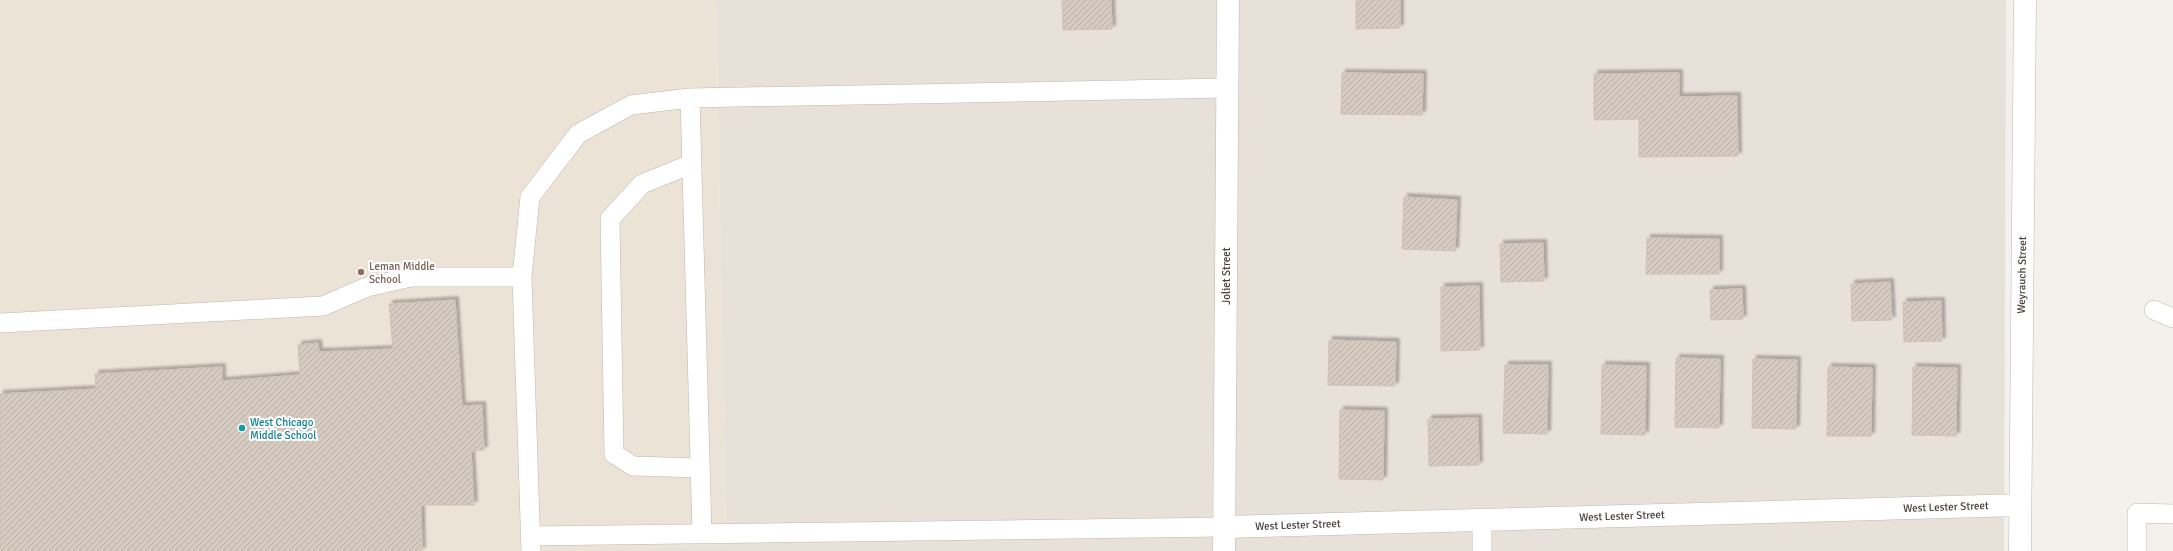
<svg xmlns="http://www.w3.org/2000/svg" width="2173" height="551" font-family="Signika,sans-serif">
  <style>
    .residential { fill: #e8e1da }
    .education { fill: #ece3d7 }
    .building { fill: url(#building-hatch); stroke: #cfc1b5; filter: url(#shadow) }
    .lines { fill: none; stroke-linecap: round; stroke-linejoin: round }
    .service-casing { stroke: #bfb7ae; stroke-width: 20 }
    .minor-casing { stroke: #bfb7ae; stroke-width: 23 }
    .service { stroke: #fff; stroke-width: 19 }
    .minor { stroke: #fff; stroke-width: 22 }
    .education-dot { fill: #8d6e63; stroke: #fff; stroke-width: 1.5 }
    .culture-dot { fill: #0f9aa8; stroke: #fff; stroke-width: 1.5 }
    .labels { text-anchor: middle; dominant-baseline: central; stroke-width: 4; stroke-linejoin: round; paint-order: stroke }
    .education-label { font-size: 11px; fill: #785e54; stroke: #fff; text-anchor: start }
    .street-label { font-size: 11px; fill: #484039; stroke: #fff }
    .culture-label { font-size: 11px; fill: #0d838f; stroke: #fff; text-anchor: start }
  </style>
  <defs>
    <pattern id="building-hatch" width="6" height="6" patternUnits="userSpaceOnUse"><rect width="6" height="6" fill="#d5cbc1"/><path d="M-1 1l2-2M0 6l6-6M5 7l2-2" fill="none" stroke="#b8afa7"/></pattern>
    <filter id="shadow"><feDropShadow dx="3.5" dy="-3.5" stdDeviation="1" flood-color="#0004"/></filter>
  </defs>
  <rect width="100%" height="100%" fill="#f4f0eb"/>
  <path class="residential" d="M716,0H2006L2004,551H647L646,548L726,545Z"/>
  <path class="education" d="M0,0H716L726,545L647,548V551H0Z"/>
  <path class="building" d="M1062,0H1111L1112,29L1063,30Z
    M1356,0H1400V28L1356,29Z
    M1342,73L1423,74L1422,115L1341,114Z
    M1679,73V97L1737,96L1738,156L1639,157V119L1594,120V74Z
    M1404,197L1457,200L1455,251L1402,249Z
    M1647,238L1719,239V274H1646Z
    M1543,243L1544,281L1501,282L1500,244Z
    M1890,282L1892,320L1852,321L1851,284Z
    M1479,286L1480,350L1441,351V287Z
    M1742,289L1743,319L1711,320L1710,290Z
    M455,300L462,406L482,405L484,450L471,451L474,505H421L422,551H0V394L96,389L95,374L222,367V381L300,375L298,345L318,343L319,352L393,349L389,304Z
    M1941,301L1942,341L1904,342L1903,302Z
    M1329,340L1396,342L1395,386L1328,385Z
    M1676,358L1720,359L1719,428L1675,427Z
    M1753,359L1797,360L1796,429L1752,428Z
    M1505,365H1548L1547,434L1503,433Z
    M1602,365L1646,366L1645,435L1601,434Z
    M1828,367L1872,368L1871,436H1827Z
    M1913,367L1957,368L1956,436L1912,435Z
    M1340,410L1384,411L1383,480L1339,479Z
    M1478,418L1479,465L1429,466L1428,419Z"/>
  <g class="lines">
    <defs>
      <path id="service" d="M690,98L702,533
        M691,164L642,184L610,219L614,454L633,466L700,468
        M2154,310L2173,318
        M0,323L323,306L367,287L411,277H522
        M1482,520V551
        M531,536L1224,527
        M531,551L522,277L530,197L578,134L631,105L690,98L1227,88
        M2137,551V513L2173,514"/>
      <path id="minor" d="M1224,527L2020,505
        M1224,551L1228,0
        M2020,551L2025,0"/>
    </defs>
    <use href="#service" class="service-casing"/>
    <use href="#minor" class="minor-casing"/>
    <use href="#service" class="service"/>
    <use href="#minor" class="minor"/>
  </g>
  <circle class="education-dot" cx="361" cy="272" r="4"/>
  <circle class="culture-dot" cx="242" cy="428" r="4"/>
  <g class="labels">
    <g class="education-label">
      <text x="369" y="266">Leman Middle<tspan x="369" dy="13">School</tspan></text>
    </g>
    <g class="street-label">
      <text transform="translate(2022 275) rotate(-89)">Weyrauch Street</text>
      <text transform="translate(1226 276) rotate(-90)">Joliet Street</text>
      <text transform="translate(1946 507) rotate(-2)">West Lester Street</text>
      <text transform="translate(1622 516) rotate(-2)">West Lester Street</text>
      <text transform="translate(1298 525) rotate(-2)">West Lester Street</text>
    </g>
    <g class="culture-label">
      <text x="250" y="422">West Chicago<tspan x="250" dy="13">Middle School</tspan></text>
    </g>
  </g>
</svg>
